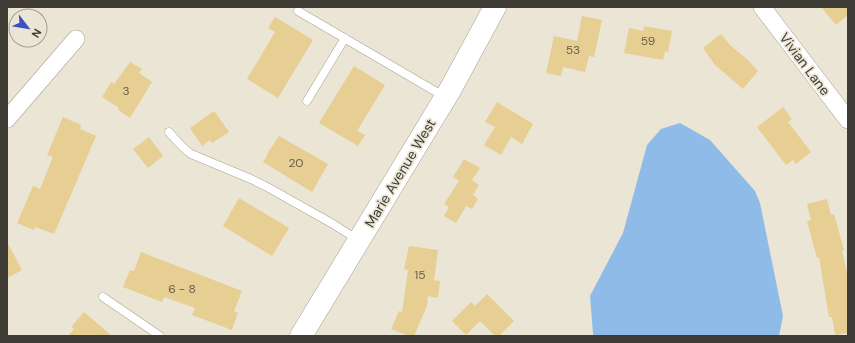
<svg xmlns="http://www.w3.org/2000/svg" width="855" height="343" font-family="'DM Sans',sans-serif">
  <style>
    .water { fill: #8fbbe9 }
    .building { fill: #e7ce92 }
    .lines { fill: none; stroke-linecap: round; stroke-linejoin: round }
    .lane-casing { stroke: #a9a293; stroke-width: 9 }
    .street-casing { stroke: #a9a293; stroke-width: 18 }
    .secondary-casing { stroke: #a9a293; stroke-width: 23 }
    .lane { stroke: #fff; stroke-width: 8 }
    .street { stroke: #fff; stroke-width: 17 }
    .secondary { stroke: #fff; stroke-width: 22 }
    .labels { text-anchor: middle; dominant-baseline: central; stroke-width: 3.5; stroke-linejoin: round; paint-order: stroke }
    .number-label { font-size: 12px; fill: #69604d }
    .street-label { font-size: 14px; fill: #3f3c36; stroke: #ebe5d5 }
  </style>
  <rect width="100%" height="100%" fill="#ebe5d5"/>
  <path class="water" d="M680,123L710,140L755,191L760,203L783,316L779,336H595L593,334L590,296L623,233L647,145L661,129Z"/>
  <path class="building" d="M821,7H848V15L836,25Z
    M582,16L602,20L594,57L589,56L585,72L563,67L561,76L546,73L554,36L577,41Z
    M275,17L313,40L278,98L247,79L275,32L268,28Z
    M644,26L672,31L668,52L665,51L663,60L624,53L629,28L643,31Z
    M721,34L731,46L748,60L758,71L743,89L715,65L703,48Z
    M130,62L142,69L139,73L152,82L130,118L118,110L119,108L102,97L111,82L114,84Z
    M354,66L385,85L357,131L365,135L358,146L319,123Z
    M497,102L533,124L522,144L511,137L501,155L484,145L495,127L485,122Z
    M783,107L792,119L788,122L811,152L796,164L793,160L786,165L757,127Z
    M214,111L229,132L212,143L210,140L202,146L190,128Z
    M63,117L81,125L80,129L96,136L54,234L35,227L34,230L17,223L33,186L40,189L53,157L47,155Z
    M279,136L328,164L312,192L263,162L268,154H267Z
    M149,137L163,156L148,168L133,149Z
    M464,159L480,168L472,180L479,185L473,195L478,199L472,209L466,206L456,223L444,216L449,207L444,204L459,181L453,177Z
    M239,198L289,228L272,256L223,226Z
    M827,199L831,215L834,214L844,250L842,251L848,276V333L835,335L832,317H829L819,257L817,258L807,221L811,220L807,204Z
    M7,242L22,270L7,278Z
    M409,246L438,250L434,280L440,281L438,298L428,296L427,306L414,336H409L391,329L399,311L402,312L408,270L404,269Z
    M141,252L242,291L234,311L238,313L232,330L192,315L195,308L164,297L162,302L123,287L130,270L134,271Z
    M487,294L514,321L499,336H495L480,321L466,335L452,321L471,302L475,306Z
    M84,312L112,336H68L74,329L71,327Z"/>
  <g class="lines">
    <defs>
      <path id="lane" d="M298,11L445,97
        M307,101L345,38
        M169,132C176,140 182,148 191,154L251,179L269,188L333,224L358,240
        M103,297L160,336"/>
      <path id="street" d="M762,7L848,120
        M7,119L76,39"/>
      <path id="secondary" d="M301,336L450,90L495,7"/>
    </defs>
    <use href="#lane" class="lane-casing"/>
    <use href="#street" class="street-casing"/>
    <use href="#secondary" class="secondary-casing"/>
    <use href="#lane" class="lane"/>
    <use href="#street" class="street"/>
    <use href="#secondary" class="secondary"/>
  </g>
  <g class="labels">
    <g class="number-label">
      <text x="648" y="41">59</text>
      <text x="573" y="50">53</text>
      <text x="126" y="91">3</text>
      <text x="296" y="163">20</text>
      <text x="420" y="275">15</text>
      <text x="182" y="289">6 - 8</text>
    </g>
    <g class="street-label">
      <text transform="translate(805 64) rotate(53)">Vivian Lane</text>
      <text transform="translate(400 173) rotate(-59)">Marie Avenue West</text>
    </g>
  </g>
  <rect width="855" height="343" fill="none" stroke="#3f3c36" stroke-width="16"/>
  <g transform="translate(28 28) rotate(121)"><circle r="19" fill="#ebe5d5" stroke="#a6a195"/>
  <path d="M0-3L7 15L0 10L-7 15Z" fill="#3c50c3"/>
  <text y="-6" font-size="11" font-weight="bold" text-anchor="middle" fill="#3f3c36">N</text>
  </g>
</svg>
